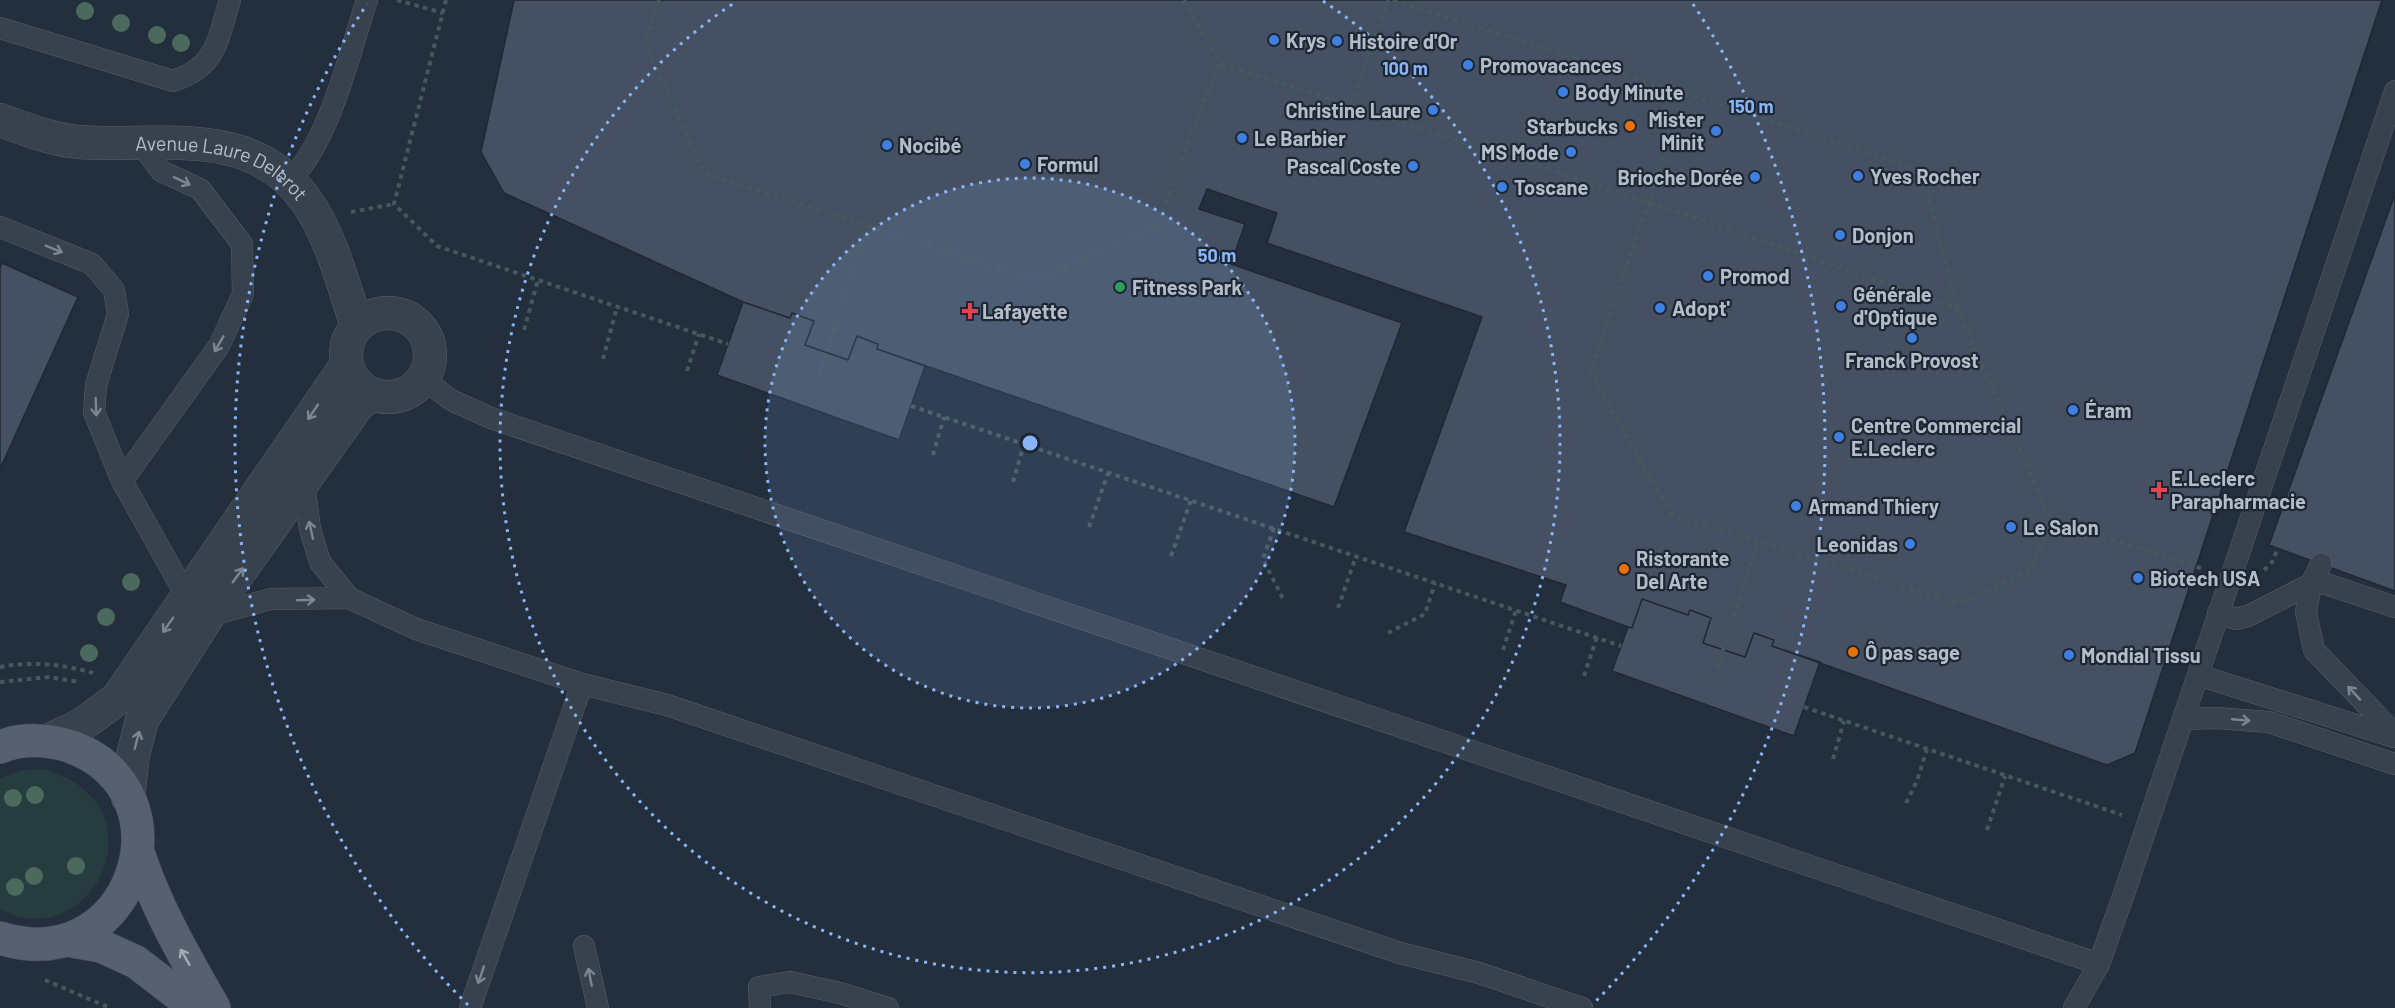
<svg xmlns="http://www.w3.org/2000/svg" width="2395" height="1008" font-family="Barlow,sans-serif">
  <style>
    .green { fill: #263c3f }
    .building { fill: #455162; stroke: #1f2835; stroke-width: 1.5 }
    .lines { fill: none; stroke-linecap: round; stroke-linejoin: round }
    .service-casing { stroke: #565f6c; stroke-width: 22 }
    .minor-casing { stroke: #565f6c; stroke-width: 34 }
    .primary-casing { stroke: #414a57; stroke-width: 34 }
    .path { stroke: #44595c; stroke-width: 4; stroke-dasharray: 4.5 4.5; stroke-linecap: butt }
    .service { stroke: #38414e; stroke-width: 21 }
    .minor { stroke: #38414e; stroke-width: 33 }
    .primary { stroke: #56606e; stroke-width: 33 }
    .tree { fill: #4b6a5d }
    .oneway { stroke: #7c8592 }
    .oneway2 { stroke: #a1aab7 }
    .ring { fill: none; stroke: #8ab4f8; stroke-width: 3; stroke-dasharray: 3 6 }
    .shop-dot { fill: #3f7fe0; stroke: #1d2633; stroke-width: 2 }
    .food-dot { fill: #e8710a; stroke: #1d2633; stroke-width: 2 }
    .leisure-dot { fill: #2e9e5b; stroke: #1d2633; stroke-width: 2 }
    .health-dot { fill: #e0444e; stroke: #1d2633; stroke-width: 2 }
    .labels { text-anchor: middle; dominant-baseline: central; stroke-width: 4.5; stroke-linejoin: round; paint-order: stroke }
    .poi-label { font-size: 20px; font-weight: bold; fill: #b4bcc9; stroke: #1d2633; text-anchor: start }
    .street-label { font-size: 20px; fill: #b4bcc9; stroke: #1d2633 }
    .centre { fill: #8ab4f8; stroke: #1d2633; stroke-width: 3 }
    .ring-label { font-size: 18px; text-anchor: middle; font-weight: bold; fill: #8ab4f8; stroke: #1d2633; stroke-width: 4.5; stroke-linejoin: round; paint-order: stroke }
  </style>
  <rect width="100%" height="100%" fill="#242f3e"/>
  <path class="green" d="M43,769C168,803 92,959 0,909V778L23,770Z"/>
  <path class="building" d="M514,0H2382L2135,753L2107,765L1772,646L1774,640L1754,633L1745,657L1703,643L1711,618L1690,610L1688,615L1642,599L1632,628L1628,627L1560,602L1566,585L1404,532L1482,317L1267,243L1277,213L1207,189L1199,209L1245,224L1231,264L1402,323L1334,507L877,349L878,344L857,336L848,360L805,345L814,321L792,313L790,318L743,302L504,193L481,152Z
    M2395,194V591L2269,545Z
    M2,263L78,297L0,469V268Z
    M743,302L790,318L792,313L814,321L805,345L848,360L857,336L878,344L877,349L925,366L899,440L717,375Z
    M1642,599L1688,615L1690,610L1711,618L1703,643L1745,657L1754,633L1774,640L1772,646L1820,662L1794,736L1612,671L1628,627L1632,628Z"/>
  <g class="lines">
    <defs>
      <path id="service" d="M0,28L173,81C218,66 217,40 230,0
        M289,181C330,141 349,54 367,0
        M0,227L92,264L114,290L118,314L96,385L94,412L122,481L187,597
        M423,379L451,400L491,418L2099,964
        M122,481L219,346L243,294L242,244L200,189L161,171L140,143
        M304,484L310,529L320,562L349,598L416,629L582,684L667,705L1400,953L1479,973L1582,1008
        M2321,564L2311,584L2306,612L2314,650L2395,734
        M2218,613L2236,619L2248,616L2311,584H2326L2395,607
        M208,616L271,599L349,598
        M2198,675L2394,737
        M2183,719L2216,718L2269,722L2395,764
        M584,946L598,1008
        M470,1008L582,684
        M760,1008L759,987L790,982L840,993L888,1008
        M2074,1008L2099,964L2127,885L2395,91"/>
      <g id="minor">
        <path id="s1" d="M0,120C26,129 52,140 79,142C158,148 250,123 305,199C331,235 343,284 357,326"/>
        <circle cx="388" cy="355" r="42"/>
        <path d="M47,741L83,724L117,699L347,364"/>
        <path d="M128,798L133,755L142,720L208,616L358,405L371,394"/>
      </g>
      <path id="primary" d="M0,747C22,738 49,739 72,747C195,794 131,980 0,938
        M138,852C156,908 185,957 214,1008
        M66,940L101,946L136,962L196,1008"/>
    </defs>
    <use href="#service" class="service-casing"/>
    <use href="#minor" class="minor-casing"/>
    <use href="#primary" class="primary-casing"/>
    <path class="path" d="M397,0L443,13
      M446,0L394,204L437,246L728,344
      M659,0L645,44L704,173L1035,280L1157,225L1219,63L1649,202L1957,308L2051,520L2032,569L1959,604L1672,515L1590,372L1649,202L1682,93
      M1184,0L1219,62
      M1393,0L1922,170L1957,308
      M1351,105L1388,0
      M351,212L394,204
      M524,330L538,280
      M603,359L617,307
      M687,371L699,334
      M819,375L867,226
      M911,406L1621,646
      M933,455L944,417
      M1013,482L1024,444
      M2051,520L2203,569
      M1089,527L1108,473
      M1274,528L1263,559L1283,599
      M1171,556L1191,500
      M2264,570L2272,562L2278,548
      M1338,608L1356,556
      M1388,633L1425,614L1435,583
      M1503,650L1516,610
      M0,667C31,661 62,664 93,673
      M1584,676L1597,637
      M1714,677L1758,542
      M0,682L49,677L79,682
      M1804,707L2122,815
      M1833,759L1844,721
      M1906,803L1917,781L1927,749
      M1987,830L2005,776
      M45,980L110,1008"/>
    <use href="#service" class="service"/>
    <use href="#minor" class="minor"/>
    <use href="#primary" class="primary"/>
  </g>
  <g class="tree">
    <circle cx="85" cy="11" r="9"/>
    <circle cx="121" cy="23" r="9"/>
    <circle cx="157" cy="35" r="9"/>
    <circle cx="181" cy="43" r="9"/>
    <circle cx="131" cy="582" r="9"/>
    <circle cx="106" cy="617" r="9"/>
    <circle cx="89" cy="653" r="9"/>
    <circle cx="35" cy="795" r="9"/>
    <circle cx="13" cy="798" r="9"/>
    <circle cx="76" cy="866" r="9"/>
    <circle cx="34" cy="876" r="9"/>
    <circle cx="15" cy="887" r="9"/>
  </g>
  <defs><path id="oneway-shaft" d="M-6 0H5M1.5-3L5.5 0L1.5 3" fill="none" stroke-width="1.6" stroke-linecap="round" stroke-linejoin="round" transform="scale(1.5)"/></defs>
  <g class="oneway">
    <use href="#oneway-shaft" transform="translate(182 181) rotate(25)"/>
    <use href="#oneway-shaft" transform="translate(54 249) rotate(22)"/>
    <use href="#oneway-shaft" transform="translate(219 344) rotate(120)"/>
    <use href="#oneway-shaft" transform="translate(96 407) rotate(88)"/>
    <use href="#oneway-shaft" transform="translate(313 412) rotate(124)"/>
    <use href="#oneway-shaft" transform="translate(311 530) rotate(-103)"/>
    <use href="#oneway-shaft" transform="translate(238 575) rotate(-54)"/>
    <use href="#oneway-shaft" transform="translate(306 600) rotate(-2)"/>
    <use href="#oneway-shaft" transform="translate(168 625) rotate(125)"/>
    <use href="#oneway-shaft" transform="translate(2354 693) rotate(-133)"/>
    <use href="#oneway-shaft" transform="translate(2241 720) rotate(5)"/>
    <use href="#oneway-shaft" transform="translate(137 740) rotate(-75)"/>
    <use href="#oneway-shaft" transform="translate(481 975) rotate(109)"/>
    <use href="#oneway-shaft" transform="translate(590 977) rotate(-101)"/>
  </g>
  <use class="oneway2" href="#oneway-shaft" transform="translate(185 957) rotate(-120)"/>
  <circle cx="1030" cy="443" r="265" fill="#8ab4f8" fill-opacity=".12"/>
  <g class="ring">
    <circle cx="1030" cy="443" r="265"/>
    <path d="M1323 1A530 530 0 1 1 737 1"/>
    <path d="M468 1005A795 795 0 0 1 367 4M1693 4A795 795 0 0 1 1592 1005"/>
  </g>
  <g class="shop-dot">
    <circle cx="1274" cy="40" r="6"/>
    <circle cx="1337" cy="41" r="6"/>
    <circle cx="1468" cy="65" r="6"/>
    <circle cx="1563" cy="92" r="6"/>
    <circle cx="1433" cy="110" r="6"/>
    <circle cx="1716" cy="131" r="6"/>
    <circle cx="1242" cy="138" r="6"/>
    <circle cx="887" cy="145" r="6"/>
    <circle cx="1571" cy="152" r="6"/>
    <circle cx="1025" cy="164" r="6"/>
    <circle cx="1413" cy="166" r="6"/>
    <circle cx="1858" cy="176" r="6"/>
    <circle cx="1755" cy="177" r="6"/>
    <circle cx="1502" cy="187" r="6"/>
    <circle cx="1840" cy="235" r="6"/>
    <circle cx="1708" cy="276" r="6"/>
    <circle cx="1841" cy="306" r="6"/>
    <circle cx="1660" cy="308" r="6"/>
    <circle cx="1912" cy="338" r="6"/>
    <circle cx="2073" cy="410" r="6"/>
    <circle cx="1839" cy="437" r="6"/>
    <circle cx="1796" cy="506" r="6"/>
    <circle cx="2011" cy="527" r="6"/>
    <circle cx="1910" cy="544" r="6"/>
    <circle cx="2138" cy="578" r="6"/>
    <circle cx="2069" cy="655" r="6"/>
  </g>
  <g class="food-dot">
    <circle cx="1630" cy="126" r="6"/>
    <circle cx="1624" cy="569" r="6"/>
    <circle cx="1853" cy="652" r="6"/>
  </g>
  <circle class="leisure-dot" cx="1120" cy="287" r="6"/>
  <g class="health-dot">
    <path d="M967 302h6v6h6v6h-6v6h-6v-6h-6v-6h6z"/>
    <path d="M2156 481h6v6h6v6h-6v6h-6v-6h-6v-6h6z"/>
  </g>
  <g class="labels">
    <g class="poi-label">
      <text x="1286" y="40">Krys</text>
      <text x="1349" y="41">Histoire d'Or</text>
      <text x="1480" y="65">Promovacances</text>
      <text x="1575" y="92">Body Minute</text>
      <text x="1421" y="110" text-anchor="end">Christine Laure</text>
      <text x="1704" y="119" text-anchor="end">Mister<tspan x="1704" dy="23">Minit</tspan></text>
      <text x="1618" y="126" text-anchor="end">Starbucks</text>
      <text x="1254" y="138">Le Barbier</text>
      <text x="899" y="145">Nocibé</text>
      <text x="1559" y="152" text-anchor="end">MS Mode</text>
      <text x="1037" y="164">Formul</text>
      <text x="1401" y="166" text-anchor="end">Pascal Coste</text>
      <text x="1870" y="176">Yves Rocher</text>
      <text x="1743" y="177" text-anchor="end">Brioche Dorée</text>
      <text x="1514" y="187">Toscane</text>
      <text x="1852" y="235">Donjon</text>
      <text x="1720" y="276">Promod</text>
      <text x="1132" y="287">Fitness Park</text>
      <text x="1853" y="294">Générale<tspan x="1853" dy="23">d'Optique</tspan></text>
      <text x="1672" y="308">Adopt'</text>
      <text x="982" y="311">Lafayette</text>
      <text x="1912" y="360" text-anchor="middle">Franck Provost</text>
      <text x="2085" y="410">Éram</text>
      <text x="1851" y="425">Centre Commercial<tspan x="1851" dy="23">E.Leclerc</tspan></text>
      <text x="2171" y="478">E.Leclerc<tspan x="2171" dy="23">Parapharmacie</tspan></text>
      <text x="1808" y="506">Armand Thiery</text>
      <text x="2023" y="527">Le Salon</text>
      <text x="1898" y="544" text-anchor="end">Leonidas</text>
      <text x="1636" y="558">Ristorante<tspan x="1636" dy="23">Del Arte</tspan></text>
      <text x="2150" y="578">Biotech USA</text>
      <text x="1865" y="652">Ô pas sage</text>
      <text x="2081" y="655">Mondial Tissu</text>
    </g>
    <g class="street-label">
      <text stroke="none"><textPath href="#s1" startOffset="231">Avenue Laure Delerot</textPath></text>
    </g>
  </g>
  <circle cx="1030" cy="443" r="9" class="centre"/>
  <g class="ring-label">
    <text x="1405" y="75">100 m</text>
    <text x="1751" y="113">150 m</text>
    <text x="1217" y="262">50 m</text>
  </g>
</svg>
